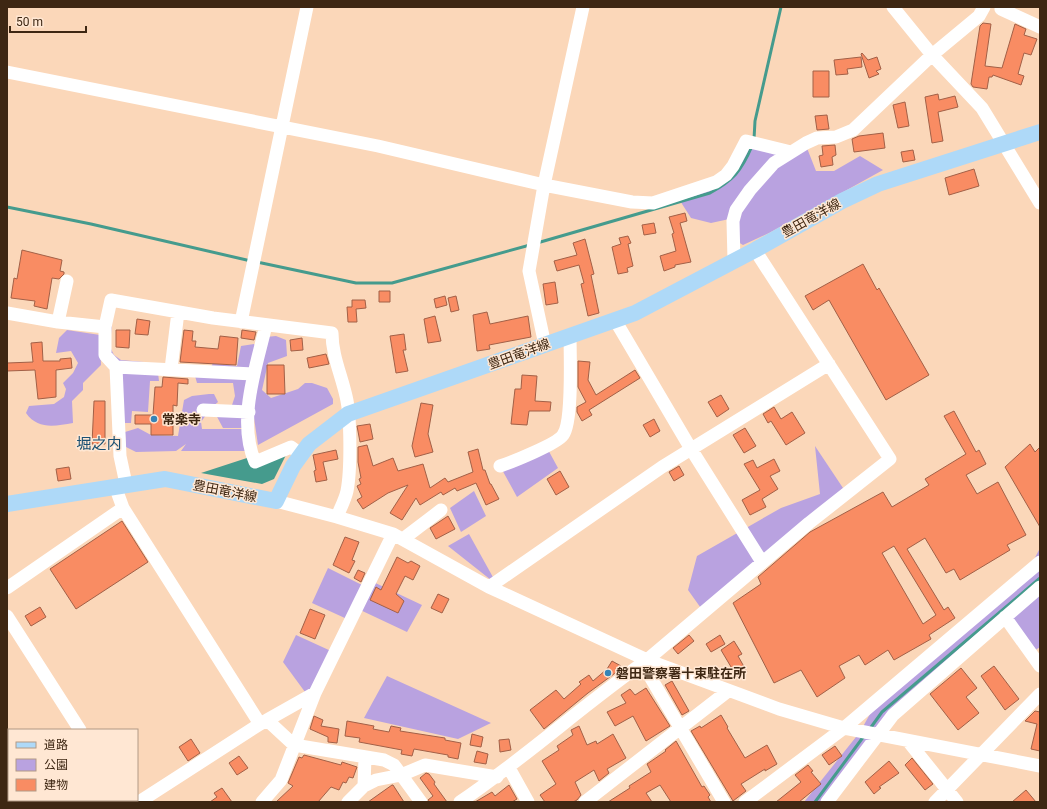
<svg xmlns="http://www.w3.org/2000/svg" width="1047" height="809" font-family="Roboto,'Noto Sans JP',sans-serif">
  <style>
    .green { fill: #b9a2e0 }
    .water { fill: #459b8d }
    .lines { fill: none; stroke-linecap: round; stroke-linejoin: round }
    .stream { stroke: #459b8d; stroke-width: 3 }
    .building { fill: #f98c63; stroke: #a26047; fill-rule: evenodd }
    .minor { stroke: #fff; stroke-width: 13 }
    .major { stroke: #aed9f8; stroke-width: 16 }
    .poi-dot { fill: #3784b7; stroke: #ffe7d3; stroke-width: 1.5 }
    .labels { text-anchor: middle; dominant-baseline: central; stroke-width: 3; stroke-linejoin: round; paint-order: stroke }
    .street-label { font-size: 13px; fill: #3e2713; stroke: #ffe7d3 }
    .poi-label { font-size: 13px; font-weight: bold; fill: #3e2713; stroke: #ffe7d3; text-anchor: start }
    .quarter-label { font-size: 15px; fill: #194f71; stroke: #ffe7d3 }
  </style>
  <rect width="100%" height="100%" fill="#fbd7b9"/>
  <path class="green" d="M805,143L816,171H834L860,156L883,170L769,233L743,245L733,239L734,218L711,223L691,218L677,196L724,176L744,144L791,152Z
    M112,322L110,347L114,355L121,360L144,362L158,373L159,381H150L148,412L132,411L131,423H122L119,372L105,355Z
    M67,330L100,335L101,365L83,383V390L72,401L73,423C55,426 38,430 26,413L29,406L54,404L64,397L66,389L63,383L73,373L78,363L71,351L56,353L59,338Z
    M276,336L286,340L287,356L268,363L262,390L271,398L298,389L305,383H312L327,388L333,399V404L258,445L253,411L266,337Z
    M254,344L257,348L251,371L211,367L213,363L237,366L241,346Z
    M193,369L251,374L244,428H223L215,413L230,411L235,396L233,383H197Z
    M209,394H214L218,402L211,408L201,422L202,429H244L245,451H181L186,444L176,451L136,452L126,447L125,432L138,428L151,435L178,436L184,400L192,396Z
    M546,446L558,468L517,497L500,466Z
    M815,446L845,491L703,611L688,590L697,556L781,508L820,494Z
    M474,491L486,516L461,532L450,508Z
    M469,534L494,579L491,580L448,546Z
    M1040,548V587L893,715L827,802H804L860,732L870,714L1027,573Z
    M328,568L364,586L369,580L422,605L407,632L356,608L314,687L305,692L283,662L296,635L331,651L347,619L312,603Z
    M1040,588V647L1034,651L1010,618Z
    M387,676L491,723L458,739L364,718Z"/>
  <path class="water" d="M286,455L274,479L262,484L201,473L250,457Z"/>
  <g class="lines">
    <path class="stream" d="M754,139L755,121L781,7
      M7,207L91,224L251,261
      M537,243L710,193C733,180 741,172 752,146
      M257,262L356,283H392L530,245
      M869,730L882,712L1040,578
      M815,802L864,736"/>
  </g>
  <path class="building" d="M983,23L991,24L985,66L1002,68L1015,24L1026,29L1024,35L1037,39L1031,55L1024,53L1018,74L1024,76L1021,85L993,75L992,77H989L987,89L973,87L971,84L980,26Z
    M862,53L868,60L877,57L881,69L876,71L879,74L869,78L861,54Z
    M861,57L862,67L847,69L848,74L836,75L834,60Z
    M813,71H829V97H813Z
    M938,94L939,100L955,96L958,107L938,112L943,141L932,143L925,97Z
    M905,102L909,126L898,128L893,105Z
    M827,115L829,129L817,130L815,116Z
    M883,133L885,148L854,152L852,139L859,136Z
    M835,145L836,155L832,157L833,165L821,167L819,156L823,155L822,146Z
    M913,150L915,160L903,162L901,152Z
    M974,169L979,186L949,195L945,178Z
    M685,213L687,221L680,223L691,262L675,265V267L664,271L660,256L676,251L672,234L674,233L669,217Z
    M654,223L656,233L644,235L642,225Z
    M628,236L631,243L628,244L633,266L627,268L628,272L618,274L612,247L621,244L619,238Z
    M585,239L594,274L591,275L599,313L588,316L581,284L584,283L579,265L557,271L554,261L577,255L573,243Z
    M22,250L62,260L60,271L64,272V274L59,279L52,278L47,309L34,306L35,301L11,298L14,278L17,279Z
    M863,264L877,290L879,288L929,375L886,400L829,300L813,310L805,296Z
    M555,282L558,303L546,305L543,284Z
    M379,291H390V302H379Z
    M445,296L447,305L436,308L434,299Z
    M456,296L459,310L451,312L448,298Z
    M352,300H365L366,308L356,309L357,322H348L347,307H352Z
    M487,312L490,324L528,316L531,337L489,345L490,349L477,351L473,315Z
    M435,316L441,341L428,343L424,319Z
    M137,319L150,321L148,335L135,334Z
    M116,330H130L129,348L116,347Z
    M184,330L193,331L192,341H196L195,347L218,349L220,336L238,338L236,365L180,362Z
    M242,330L256,332L254,340L241,338Z
    M404,334L406,350H403L408,371L396,373L390,336Z
    M302,338L303,350L291,351L290,340Z
    M42,342L43,361H60V359L71,358L72,368L56,370V397L38,399L35,370L7,371V363L33,362L31,343Z
    M326,354L329,364L309,368L307,358Z
    M578,361L590,362L588,380L596,395L635,370L640,378L589,410L592,415L582,421L577,412V407L586,402L578,387Z
    M267,365H284L285,394H267Z
    M522,375L537,376L535,401L551,402L550,411H529L527,425L511,424L515,389H521Z
    M163,377L188,379V384L178,383L177,406L173,405V435H151V424H135V415H153L155,387H162Z
    M721,395L729,409L717,417L708,402Z
    M94,401H105V444H92Z
    M421,403L433,405L428,434L433,452L415,457L412,446Z
    M774,407L781,419L792,412L805,433L786,445L771,421L768,423L763,414Z
    M954,411L976,452L979,450L986,464L966,475L977,494L998,482L1026,535L1007,545L1010,550L960,580L954,569L946,573L925,538L907,549L944,610L948,607L955,618L929,635L931,639L894,660L888,650L865,665L859,655L839,666L845,678L817,697L801,670L774,683L733,603L761,584L758,577L810,532L883,492L892,507L929,485L925,479L966,454L944,416ZM894,546L936,615L923,624L882,553Z
    M654,419L660,431L650,437L643,425Z
    M370,424L373,439L360,442L357,426Z
    M745,428L756,446L744,453L733,435Z
    M1030,444L1035,452L1040,447V527L1005,467Z
    M367,445L373,466L393,458L398,471L423,464L430,488L445,478L448,482L473,472L468,452L478,449L483,470H485L490,484H491L499,499L486,505L476,483L457,491L455,488L443,495L441,492L420,505L416,498L402,520L390,513L408,485L388,493L363,509L357,500L362,497L357,486L361,484L359,479L361,478L358,462V447Z
    M336,450L338,459L323,462L327,480L316,482L314,471L316,470L313,455Z
    M774,459L780,471L770,476L778,489L762,499L766,507L750,515L742,500L760,490L744,464L753,460L757,468Z
    M679,466L684,475L674,481L669,472Z
    M69,467L71,479L58,481L56,469Z
    M560,471L569,487L556,495L547,479Z
    M448,516L455,529L436,539L430,528Z
    M122,521L148,562L76,609L50,569Z
    M345,537L359,542L352,560L355,561L349,573L333,565Z
    M397,557L408,563L411,561L420,566L413,580L405,576L396,594L404,601L398,613L370,600L376,587L381,590Z
    M358,570L365,573L361,582L354,578Z
    M438,594L449,599L442,613L431,608Z
    M40,607L46,617L31,626L25,616Z
    M310,609L325,615L315,639L300,633Z
    M689,635L694,641L678,654L673,648Z
    M720,635L725,644L711,652L706,644Z
    M734,641L742,654L738,656L747,672L737,677L721,650Z
    M612,661L621,666L618,671L588,693L544,729L530,710L556,690L564,699L581,684L579,682L589,675L593,681L607,669Z
    M994,666L1019,699L1005,710L981,676Z
    M961,668L977,688L966,697L979,713L958,730L930,694Z
    M672,681L689,711L682,715L665,685Z
    M646,688L670,726L646,741L633,716L615,726L607,712L626,703L621,695L630,689L635,695Z
    M1035,711L1040,712V751L1031,749L1037,724L1025,721Z
    M721,715L728,727L727,728L745,758L767,745L777,764L765,771V769L741,784L746,791L733,801L691,731L700,726L701,728Z
    M314,716L323,720L321,726L339,729L337,743L328,742V737L310,729Z
    M347,721L374,726L373,729L389,732L391,726L401,728L400,731L445,738V740L461,743L458,759L448,757V755L414,749L412,756L401,754L402,750L359,742L360,738L345,736Z
    M579,726L587,745L596,741L597,744L613,734L626,758L607,769L609,773L599,781L594,770L575,782L581,795L577,800L573,802H545L540,795L556,784L542,761L559,750L557,746L573,735L571,730Z
    M472,734L483,737L481,747L470,745Z
    M191,739L200,753L188,761L179,747Z
    M509,739L511,750L500,752L499,740Z
    M676,741L702,787L704,786L710,795L708,797L711,802H671L660,785L646,793L652,802H608L630,788L629,786L651,772L647,764L666,751L665,750Z
    M835,746L842,756L829,765L822,755Z
    M477,751L488,754L486,764L474,762Z
    M304,755L341,765L342,762L357,767L353,778L349,777L346,783L343,782L339,790L331,787L318,802H276L293,786L288,783L299,757L302,758Z
    M239,756L248,768L237,775L229,763Z
    M912,758L933,784L925,790L905,765Z
    M889,761L899,773L879,787L881,788L874,794L865,782Z
    M808,765L813,771L811,772L821,784L799,802H776L801,782L795,775Z
    M426,773L429,774L435,782L434,784L447,802H429L428,800L433,796L420,778Z
    M392,785H393L404,802H368Z
    M509,785L517,799L512,802H475L492,792L495,796Z
    M222,788L232,802H210L217,797L214,793Z
    M1026,790L1036,802H1012Z"/>
  <g class="lines">
    <path class="minor" d="M893,7L932,55L982,108L1040,203
      M1001,9L1040,27
      M7,72L378,146L544,185L632,202L653,203L716,182L726,175L733,166L746,141L791,152
      M734,260L733,221L736,210L750,190L774,163L806,143L817,138L836,137L853,130L932,55L979,16L984,7
      M7,313L58,322L105,327
      M615,320L691,449L762,562
      M58,322L67,281
      M241,322L307,7
      M266,325C256,368 237,420 255,462L291,447L302,455
      M545,345L529,271L544,185L583,7
      M116,367L253,374
      M171,369L178,312
      M203,410L249,412
      M500,466C512,462 557,444 563,435C573,422 570,354 570,335
      M126,484L120,456L116,367L105,355V327L111,300L213,318L332,333C332,355 341,374 346,396C351,416 351,471 347,491C345,500 340,509 337,517
      M115,486L123,508L260,724
      M276,501L337,517L393,534L489,587L647,660L779,709L844,728L1040,766
      M403,539L441,510
      M489,587L662,467L829,364
      M7,588L123,508
      M7,616L80,730
      M1005,617L1040,666
      M642,663L724,802
      M267,720L294,745L384,760L394,765L421,802
      M908,741L957,802
      M509,768L528,802
      M364,786L365,757
      M125,800L126,802
      M139,802L260,724L315,693
      M262,802L281,780L315,693L393,534
      M348,802L364,786L376,780L401,775L425,765L497,777
      M460,802C525,758 583,705 647,660L809,523L890,459L755,250
      M585,802L728,691
      M745,802L844,728L1040,562
      M827,802L893,715L1040,587
      M935,802L1040,694"/>
    <path class="major" d="M7,504L165,479L276,501L293,466L309,444L348,414L635,313L755,250L842,201L878,184L1040,132"/>
  </g>
  <g class="poi-dot">
    <circle cx="154" cy="419" r="4"/>
    <circle cx="608" cy="673" r="4"/>
  </g>
  <g class="labels">
    <g class="street-label">
      <text transform="translate(811 218) rotate(-29)">豊田竜洋線</text>
      <text transform="translate(519 354) rotate(-20)">豊田竜洋線</text>
      <text transform="translate(225 491) rotate(11)">豊田竜洋線</text>
    </g>
    <g class="poi-label">
      <text x="162" y="419">常楽寺</text>
      <text x="616" y="673">磐田警察署十束駐在所</text>
    </g>
    <g class="quarter-label">
      <text x="99" y="444">堀之内</text>
    </g>
  </g>
  <rect width="1047" height="809" fill="none" stroke="#3e2713" stroke-width="16"/>
  <rect x="8" y="729" width="130" height="72" fill="#ffe7d3" stroke="#b29a86"/>
  <rect x="16" y="742" width="20" height="6" fill="#aed9f8" stroke="#b29a86"/>
  <text x="44" y="749" font-size="12" fill="#3e2713">道路</text>
  <rect x="16" y="759" width="20" height="12" fill="#b9a2e0" stroke="#b29a86"/>
  <text x="44" y="769" font-size="12" fill="#3e2713">公園</text>
  <rect x="16" y="779" width="20" height="12" fill="#f98c63" stroke="#b29a86"/>
  <text x="44" y="789" font-size="12" fill="#3e2713">建物</text>
  <path d="M10 26v6h76v-6" fill="none" stroke="#3e2713" stroke-width="2"/>
  <text x="16" y="26" font-size="12" fill="#3e2713" stroke="#ffe7d3" stroke-width="3" paint-order="stroke">50 m</text>
</svg>
